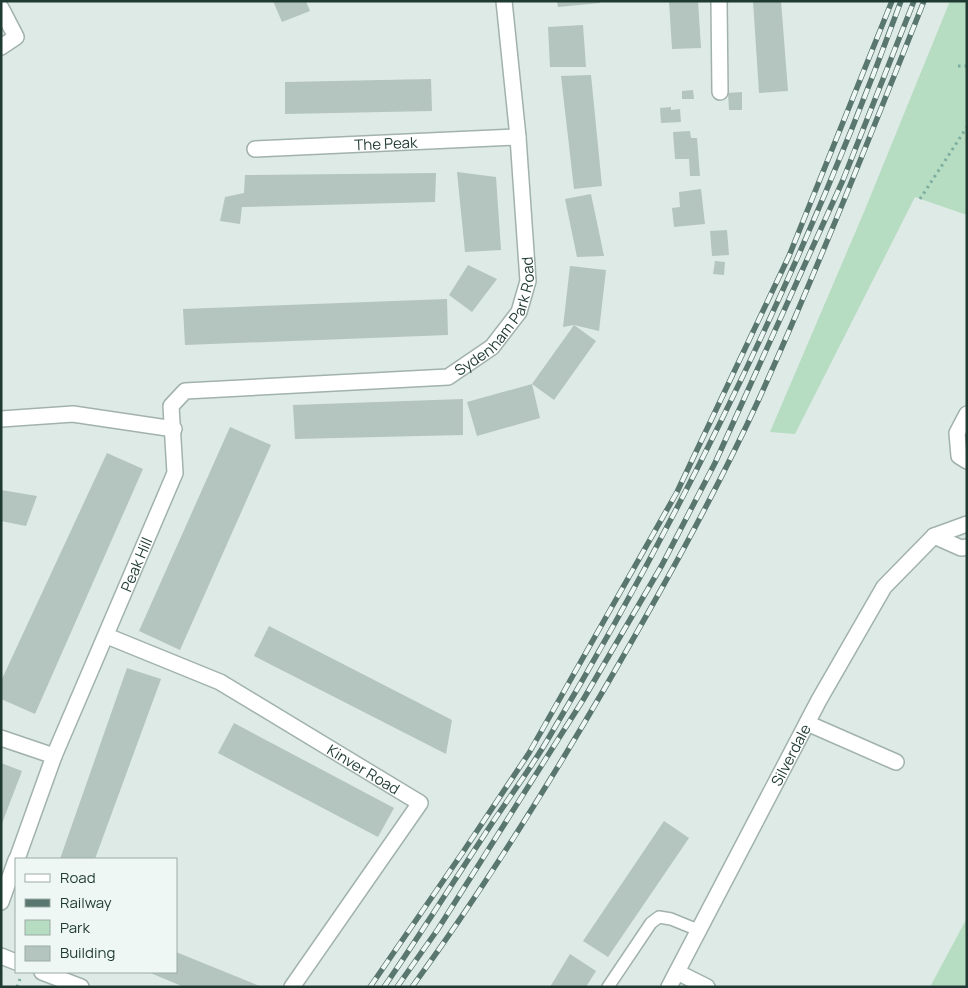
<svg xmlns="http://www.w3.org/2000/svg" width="968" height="988" font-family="Manrope,sans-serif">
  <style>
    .green { fill: #b6dcc1 }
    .building { fill: #b3c5be }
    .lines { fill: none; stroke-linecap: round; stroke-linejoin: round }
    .service-casing { stroke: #a1b2ac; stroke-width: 14 }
    .minor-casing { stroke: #a1b2ac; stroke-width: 18 }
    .path { stroke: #7dafa0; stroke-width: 3; stroke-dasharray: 2.5 4; stroke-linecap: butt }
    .service { stroke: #fff; stroke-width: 11 }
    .minor { stroke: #fff; stroke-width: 15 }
    .rail-casing { stroke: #59766f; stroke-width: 5.5 }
    .rail { stroke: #eef7f3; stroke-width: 4; stroke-dasharray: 11; stroke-linecap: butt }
    .labels { text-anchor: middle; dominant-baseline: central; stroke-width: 4; stroke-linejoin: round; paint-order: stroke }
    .street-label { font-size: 15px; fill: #1f3a33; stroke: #eef7f3 }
  </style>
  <rect width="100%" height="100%" fill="#deeae5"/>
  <path class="green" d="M950,1H967V215L915,197L795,434L770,432L864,212Z
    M967,918V987H930Z"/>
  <path class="building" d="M273,1H306L310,11L282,22Z
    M557,1H600V3L558,7Z
    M669,1H698L701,48L672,49Z
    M753,1H781L788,91L759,93Z
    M583,25L586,67H550L548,27Z
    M591,75L602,186L574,189L561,76Z
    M431,79L432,111L285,114V82Z
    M693,90L694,99H682V91Z
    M742,92V110H729L728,93Z
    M671,107V110L680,109L681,122L661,123L660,108Z
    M690,131L691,138H697L700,176H690L689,159H675L673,132Z
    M457,172L496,177L501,250L465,252Z
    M436,173L435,202L242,207L240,224L220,221L225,197L244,193L245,175Z
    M701,189L705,224L674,227L672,208L680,207L679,192Z
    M591,194L604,256L577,257L565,199Z
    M727,230L729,255L712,256L710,231Z
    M715,261L725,262L724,275L713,274Z
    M468,265L497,279L472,312L449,295Z
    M570,266L606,270L599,331L574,325L563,327Z
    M447,299L448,335L185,345L183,309Z
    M574,325L596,341L554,400L532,384Z
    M532,384L540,418L477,436L467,402Z
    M463,399V435L295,439L293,405Z
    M230,427L271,445L180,650L139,631Z
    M107,453L143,469L35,714L1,699V681Z
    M1,490L37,496L26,526L1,521Z
    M269,626L452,720L446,754L254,656Z
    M127,668L161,679L95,859H60Z
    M234,723L394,808L378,837L218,753Z
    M1,763L22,771L1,826Z
    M664,821L689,838L608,957L583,941Z
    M176,952L262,987H184L148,972H176Z
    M570,954L596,971L586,987H550Z"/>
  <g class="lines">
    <defs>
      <path id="service" d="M608,987L651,923L659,917L671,919L698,930"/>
      <g id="minor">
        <path d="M719,1L720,92"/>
        <path d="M1,8L16,37L1,47"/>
        <path id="s1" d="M255,149L518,137"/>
        <path d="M967,414L957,433L959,456L967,461"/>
        <path d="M1,419L73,414L174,429"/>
        <path d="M934,536L961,548L967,547"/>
        <path id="s2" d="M107,636L220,682L420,803L292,987"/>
        <path d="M807,723L896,762"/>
        <path d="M1,738L54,756"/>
        <path id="s3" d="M17,859L54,756L175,473L171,406L185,391L448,377L492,347L519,312L528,281L518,137L504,1"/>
        <path d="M1,902L16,860"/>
        <path d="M1,956L16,962"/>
        <path d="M42,972L81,987"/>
        <path d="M677,972L707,987"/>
        <path id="s4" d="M669,987L819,700L884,587L934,536L967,524"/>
      </g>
    </defs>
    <use href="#service" class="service-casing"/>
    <use href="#minor" class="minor-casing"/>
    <path class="path" d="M958,66H967
      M920,199L967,127
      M17,987L20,979"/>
    <use href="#service" class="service"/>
    <use href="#minor" class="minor"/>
    <defs>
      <path id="rail" d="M370,987L463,852L529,753L677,492L789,256L892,1
        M384,987C418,938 450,887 483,837C504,804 528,773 548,739C688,504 807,258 901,1
        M397,987L438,929L583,700L662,565L715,463L843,180L914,1
        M412,987C483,890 546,789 606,686C660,593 714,497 759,399C818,268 871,134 924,1"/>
    </defs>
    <use href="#rail" class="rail-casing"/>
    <use href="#rail" class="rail"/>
  </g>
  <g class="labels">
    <g class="street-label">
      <text stroke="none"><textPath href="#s1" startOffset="131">The Peak</textPath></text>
      <text stroke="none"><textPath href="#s3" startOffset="850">Sydenham Park Road</textPath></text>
      <text stroke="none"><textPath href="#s3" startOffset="318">Peak Hill</textPath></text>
      <text stroke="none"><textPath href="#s4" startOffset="262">Silverdale</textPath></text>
      <text stroke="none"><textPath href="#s2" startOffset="290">Kinver Road</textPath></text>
    </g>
  </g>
  <rect width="968" height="988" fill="none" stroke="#1f3a33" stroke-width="5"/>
  <rect x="15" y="858" width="162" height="115" fill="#eef7f3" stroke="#9baba6"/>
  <rect x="25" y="874" width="25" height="8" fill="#ffffff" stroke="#9baba6"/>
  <text x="60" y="883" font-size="15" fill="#1f3a33">Road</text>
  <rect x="25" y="899" width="25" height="8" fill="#59766f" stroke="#9baba6"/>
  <text x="60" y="908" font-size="15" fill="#1f3a33">Railway</text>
  <rect x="25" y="920" width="25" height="15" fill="#b6dcc1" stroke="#9baba6"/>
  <text x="60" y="933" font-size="15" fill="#1f3a33">Park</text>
  <rect x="25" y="946" width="25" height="15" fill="#b3c5be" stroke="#9baba6"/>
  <text x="60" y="958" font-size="15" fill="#1f3a33">Building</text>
</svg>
